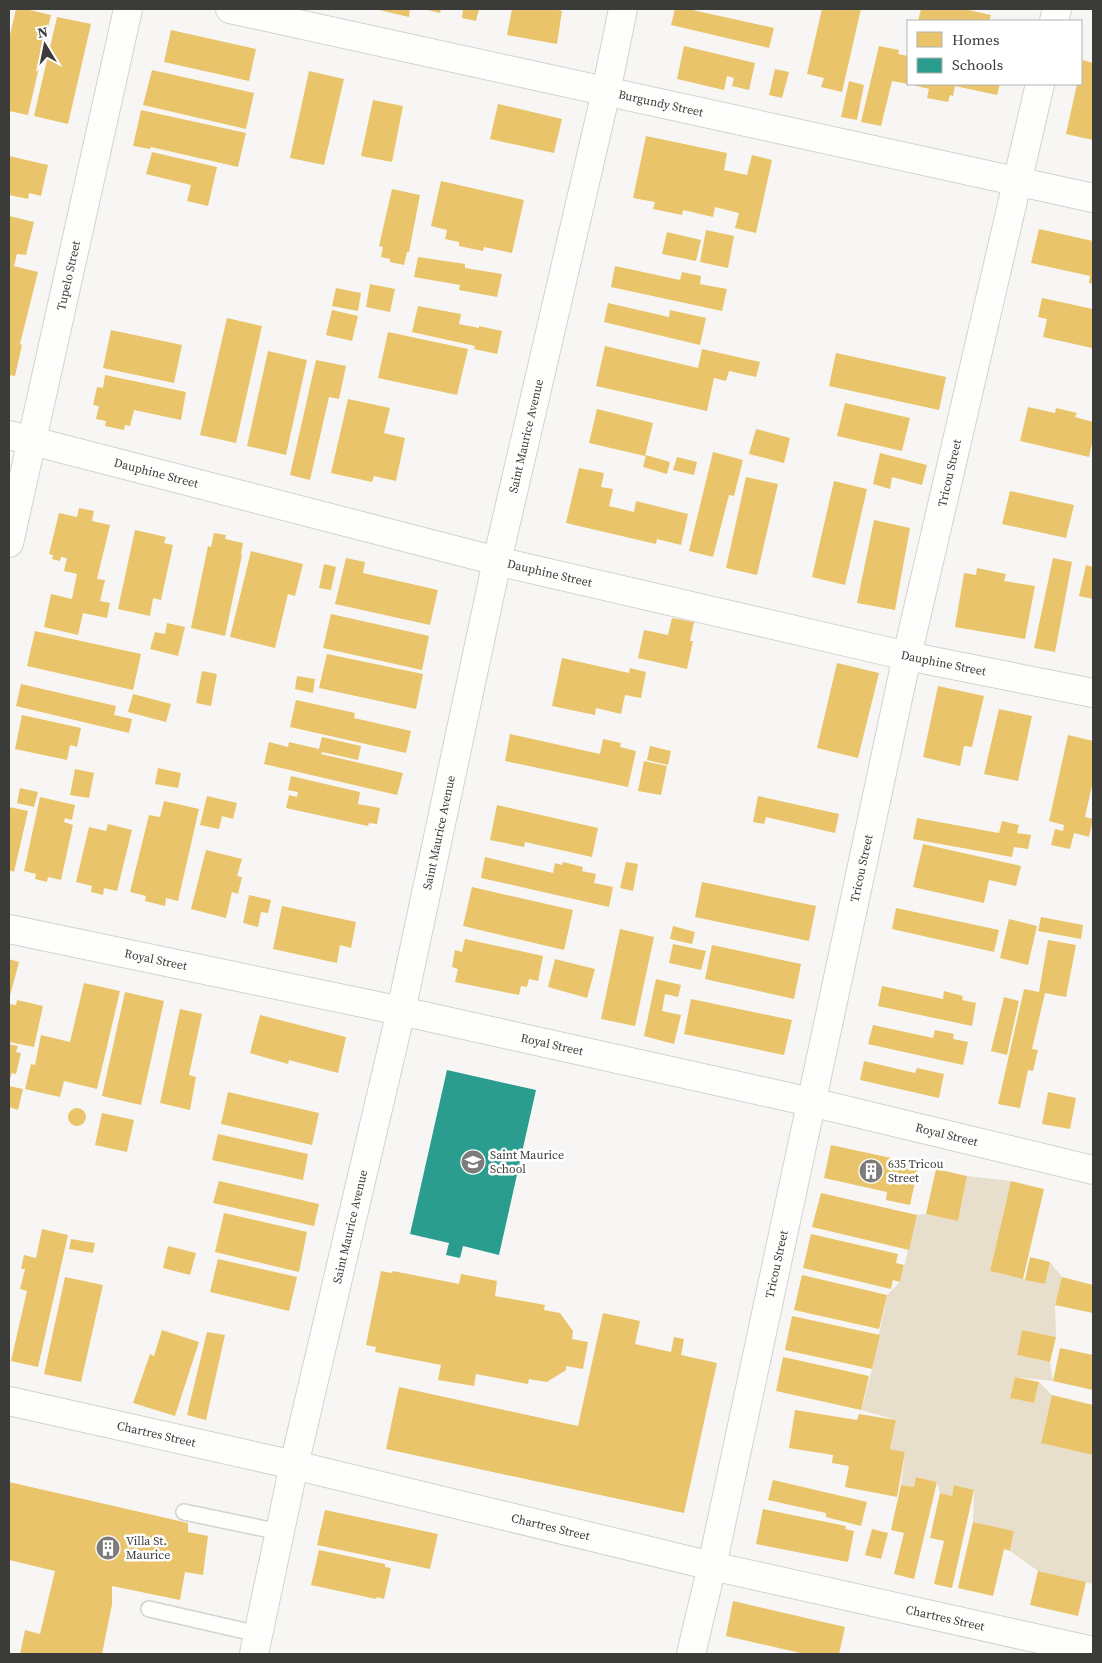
<svg xmlns="http://www.w3.org/2000/svg" width="1102" height="1663" font-family="'Source Serif 4',serif">
  <style>
    .green { fill: #e8decc }
    .homes { fill: #e9c46a }
    .schools { fill: #2a9d8f }
    .lines { fill: none; stroke-linecap: round; stroke-linejoin: round }
    .service-casing { stroke: #d3d2d0; stroke-width: 18 }
    .minor-casing { stroke: #d3d2d0; stroke-width: 30 }
    .service { stroke: #fefefd; stroke-width: 15 }
    .minor { stroke: #fefefd; stroke-width: 28 }
    .labels { text-anchor: middle; dominant-baseline: central; stroke-width: 5; stroke-linejoin: round; paint-order: stroke }
    .street-label { font-size: 12px; fill: #3b3b39; stroke: #fff }
    .poi-label { font-size: 12px; fill: #3b3b39; stroke: #fff; text-anchor: start }
  </style>
  <rect width="100%" height="100%" fill="#f8f6f4"/>
  <path class="green" d="M967,1176L1011,1181L990,1271L1045,1284L1050,1262L1062,1277L1055,1305L1056,1337L1022,1330L1017,1355L1050,1362L1053,1381L1015,1377L1010,1398L1034,1403L1039,1382L1052,1395L1041,1443L1093,1455V1584L1038,1571L1010,1551L1014,1531L973,1522L974,1490L954,1485L952,1496L940,1493L937,1482L917,1477L914,1487L901,1485L905,1452L890,1449L896,1420L861,1410L872,1369L887,1295L900,1282L917,1215L926,1214L958,1221Z"/>
  <path class="homes" d="M16,9H25L51,15L28,115L9,111V39Z
    M375,9H410L409,17Z
    M423,9H441L440,13Z
    M463,9H479L476,21L462,18Z
    M512,9H554L562,11L557,44L507,35Z
    M675,9H688L774,28L769,48L671,25Z
    M822,9H861L842,92L821,87L824,78L807,74Z
    M921,9H964L991,15L989,21H918Z
    M57,17L91,24L68,124L34,116Z
    M171,30L256,49L249,81L164,62Z
    M684,46L755,63L749,90L732,86L734,78L727,76L724,90L677,79Z
    M879,46L899,50L898,54L908,56V84L892,81L881,126L861,122Z
    M1083,60L1093,63V140L1066,134L1077,84H1081V69Z
    M775,69L789,72L782,98L769,95Z
    M152,70L254,93L246,129L143,105Z
    M309,71L344,79L324,165L290,158Z
    M849,81L864,85L857,120L841,117Z
    M909,84H1000L997,95L955,86L953,96L950,95L948,102L927,98L929,89Z
    M373,100L403,106L392,162L361,156Z
    M498,104L562,119L554,153L490,139Z
    M141,110L246,133L238,167L151,147L150,149L133,146Z
    M646,136L727,153L724,170L747,175L752,155L772,160L756,233L735,228L739,213L715,207L713,217L683,210L682,215L653,209L655,202L633,198Z
    M152,152L217,167L208,206L187,201L191,185L146,174Z
    M9,156L48,165L41,196L29,193L28,199L9,195Z
    M441,181L524,200L512,253L484,247L483,251L459,246V242L445,239L447,230L431,226Z
    M392,189L420,195L409,252H407L404,265L390,262V259L381,257L383,247L379,246Z
    M9,216L34,222L26,255L17,254L14,266L38,272L20,344L22,345L15,376L9,375Z
    M1039,229L1093,241V284L1089,283L1090,276L1031,263Z
    M706,230L734,236L728,268L700,262Z
    M667,232L701,240L696,261L662,254Z
    M418,257L465,264V268L502,274L497,297L459,290L460,285L414,277Z
    M615,266L680,280L682,272L701,276L700,284L727,289L722,311L611,287Z
    M370,284L395,289L390,312L366,307Z
    M336,288L361,293L358,311L332,306Z
    M1042,298L1093,309L1092,348L1043,337L1047,319L1038,317Z
    M608,303L669,317L670,310L706,318L700,345L604,322Z
    M418,306L461,314L459,324L479,328V326L502,331L497,354L474,349L475,346L412,332Z
    M332,310L358,316L352,341L326,335Z
    M227,318L262,326L236,443L200,435Z
    M111,330L182,345L174,383L103,368Z
    M388,332L468,349L457,395L378,378Z
    M605,346L698,368L702,349L760,362L756,377L729,371L726,381L714,378L707,411L596,386Z
    M268,351L307,360L286,455L247,446Z
    M836,353L946,377L939,410L829,386Z
    M316,360L346,366L339,399L329,397L310,480L290,475Z
    M105,375L186,392L181,420L134,410L130,426L125,425L124,430L105,426L106,421L96,419L99,406L93,405L97,387L103,388Z
    M348,399L390,408L384,433L405,438L396,481L374,476L372,482L331,473Z
    M845,403L910,418L902,451L837,436Z
    M1028,407L1055,413L1056,408L1077,413L1075,417L1093,422V439L1089,457L1020,441Z
    M597,409L653,423L645,456L589,443Z
    M756,429L790,438L784,463L749,454Z
    M713,452L743,460L734,496L729,495L713,557L689,551Z
    M880,453L927,465L922,485L892,477L890,489L873,484Z
    M646,455L670,462L667,474L643,467Z
    M677,457L697,462L694,475L673,470Z
    M579,468L604,473L601,487L613,489L609,506L634,512L636,501L688,514L681,545L657,539L656,544L566,523Z
    M746,477L778,484L757,575L726,568Z
    M834,481L867,489L845,585L812,577Z
    M1010,491L1074,505L1066,538L1002,524Z
    M79,508L94,511L92,521L110,525L97,579L105,580L100,601L110,603L107,618L83,613L78,635L44,627L51,594L72,599L77,574L64,571L67,558L61,557L60,561L52,559L53,555L49,554L59,513L77,517Z
    M874,520L910,528L895,610L857,603Z
    M135,530L166,537L164,543L173,545L161,600L153,598L150,616L118,609Z
    M214,533L226,535L225,539L243,543L241,554L242,555L225,636L191,628L208,546L211,547Z
    M251,551L303,564L295,596L288,594L275,648L230,637Z
    M346,558L365,562L363,573L438,590L430,625L335,604Z
    M1053,558L1072,562L1055,652L1034,648Z
    M324,564L336,567L331,590L319,588Z
    M1086,565L1093,567V599L1079,596Z
    M977,568L1006,574L1004,581L1035,586L1025,639L955,627L964,573L976,575Z
    M331,614L429,636L422,670L323,648Z
    M672,618L694,622L690,641H693L687,669L638,658L644,630L668,635Z
    M167,623L185,627L178,656L150,649L155,632L165,634Z
    M35,631L141,654L133,690L27,666Z
    M327,654L423,674L416,709L319,688Z
    M562,658L629,673L630,668L646,672L641,698L625,695L621,714L596,708L595,715L552,706Z
    M837,663L879,673L858,758L817,748Z
    M202,671L217,674L211,706L196,703Z
    M297,676L315,679L313,693L295,689Z
    M21,684L116,706L114,715L132,719L129,733L16,706Z
    M938,686L984,696L972,747L964,746L960,766L923,757Z
    M133,694L171,704L166,722L128,712Z
    M296,700L355,713L354,718L411,731L406,753L290,727Z
    M999,709L1032,716L1018,781L984,774Z
    M22,715L81,728L77,747L70,745L67,760L15,749Z
    M510,734L600,754L603,739L621,743L620,747L636,751L628,787L505,761Z
    M1068,735L1093,741V781L1085,817L1093,819L1089,837L1074,833L1070,849L1051,845L1055,829L1063,831L1064,825L1049,821Z
    M322,737L361,746L358,760L322,752L321,754L403,773L397,795L264,764L269,742L288,747L289,742L319,749Z
    M650,746L671,751L668,765L647,760Z
    M644,761L667,766L661,795L638,791Z
    M158,768L181,773L178,788L155,784Z
    M75,769L94,773L89,798L70,795Z
    M291,776L360,792L358,804L380,808L377,824L369,823L368,826L286,808L289,795L297,797L298,792L288,790Z
    M20,788L38,792L34,807L17,803Z
    M207,796L237,803L233,819L222,816L219,829L200,825Z
    M758,796L839,814L835,833L766,817L764,824L753,822Z
    M40,797L75,805L72,820L65,818L64,822L73,825L61,880L48,877L47,882L35,879L36,874L24,871Z
    M164,801L199,809L178,901L166,898L165,906L145,901L146,896L130,892L149,815L160,817Z
    M497,805L598,828L592,857L525,842L524,847L490,840Z
    M9,807L28,811L14,872L9,870Z
    M917,818L999,833L1002,821L1019,825L1017,833L1031,835L1028,849L1014,847L1012,857L913,839Z
    M108,824L132,830L117,891L104,888L103,895L91,892L92,886L76,882L89,827L106,831Z
    M923,844L1021,866L1016,886L989,880L984,903L913,887Z
    M206,850L242,859L237,876L242,877L238,894L232,892L226,918L191,909Z
    M485,857L553,873L555,863L562,865L563,862L583,867L582,871L596,874L594,883L613,887L609,907L481,878Z
    M626,862L638,864L633,891L620,888Z
    M702,882L816,906L809,941L695,917Z
    M472,887L573,910L564,950L463,926Z
    M249,895L271,900L268,913L261,912L258,927L243,923Z
    M282,906L356,922L351,948L340,945L337,963L273,949Z
    M896,908L999,930L994,952L892,929Z
    M1041,917L1083,925L1081,939L1038,931Z
    M1009,919L1037,926L1028,965L1000,958Z
    M673,926L695,932L692,944L670,939Z
    M620,929L654,937L635,1026L601,1019Z
    M465,939L543,956L538,981L529,979L527,987L521,986L519,995L455,982L458,969L452,967L455,950L462,952Z
    M1048,940L1076,945L1066,997L1045,993L1032,1049L1038,1050L1033,1071L1028,1070L1020,1108L998,1104L1024,989L1039,992Z
    M673,944L706,951L701,970L669,963Z
    M712,945L801,964L794,999L705,979Z
    M9,959L19,962L10,996H9Z
    M555,959L595,969L587,998L548,987Z
    M656,979L681,985L678,997L665,994L662,1011L681,1015L674,1044L644,1036Z
    M84,983L120,991L97,1089L64,1081L60,1097L25,1089L31,1064L35,1065L41,1035L70,1042Z
    M882,986L943,999L944,991L963,996L962,1000L976,1003L972,1026L878,1006Z
    M125,992L164,1001L141,1105L102,1096Z
    M1004,997L1019,1001L1007,1055L991,1051Z
    M691,999L792,1020L784,1055L684,1034Z
    M17,1000L43,1006L34,1047L9,1042V1004L16,1005Z
    M180,1009L202,1014L189,1075L196,1077L190,1110L160,1103Z
    M260,1015L346,1037L338,1073L289,1060L288,1064L250,1053Z
    M873,1025L933,1038L935,1030L954,1034L953,1039L968,1042L963,1065L868,1044Z
    M9,1044L18,1046L16,1052L21,1053L16,1074L12,1073L9,1081Z
    M864,1061L915,1073L917,1068L944,1074L939,1098L860,1080Z
    M9,1086L23,1089L18,1110L9,1107Z
    M228,1092L319,1113L312,1145L221,1124Z
    M1048,1092L1076,1098L1070,1129L1042,1124Z
    M68 1117a9 9 0 1 1 18 0a9 9 0 1 1-18 0Z
    M102,1113L134,1120L127,1152L95,1145Z
    M218,1134L308,1154L303,1180L212,1160Z
    M831,1145L919,1164L910,1205L886,1200L887,1192L824,1178Z
    M936,1169L967,1176L958,1221L926,1214Z
    M219,1181L319,1204L314,1226L213,1203Z
    M1011,1181L1044,1189L1023,1279L990,1271Z
    M821,1193L917,1215L909,1250L812,1227Z
    M224,1213L307,1232L299,1272L215,1252Z
    M42,1229L68,1235L38,1367L11,1361L27,1291L20,1289L25,1269H21L24,1255L36,1258Z
    M811,1234L898,1254L896,1263L904,1265L900,1282L893,1280L891,1289L803,1268Z
    M71,1239L95,1243L93,1253L69,1249Z
    M168,1246L196,1253L190,1275L163,1268Z
    M1030,1257L1050,1262L1045,1284L1025,1280Z
    M218,1259L297,1277L289,1311L210,1292Z
    M381,1271L392,1273L393,1271L459,1284L461,1274L497,1281L495,1296L545,1305L544,1310L560,1313L573,1331L572,1339L588,1342L583,1369L566,1366V1370L547,1382L529,1379L528,1384L476,1374L474,1386L438,1380L441,1365L375,1352L376,1347L366,1345Z
    M802,1275L887,1295L879,1329L794,1310Z
    M65,1277L103,1285L81,1382L44,1374Z
    M1062,1277L1093,1285V1313L1055,1305Z
    M603,1313L640,1321L635,1344L671,1352L674,1337L684,1339L681,1355L717,1363L684,1513L386,1449L399,1387L578,1426Z
    M792,1316L880,1335L872,1369L785,1350Z
    M162,1330L199,1342L175,1416L133,1403L150,1354L154,1356Z
    M1022,1330L1056,1337L1050,1362L1017,1355Z
    M207,1332L225,1335L206,1420L187,1415Z
    M1060,1348L1093,1355V1390L1053,1381Z
    M783,1357L869,1376L861,1410L776,1391Z
    M1015,1377L1039,1382L1034,1403L1010,1398Z
    M1052,1395L1093,1405V1455L1041,1443Z
    M795,1410L857,1420L859,1414L896,1420L890,1449L905,1452L897,1497L845,1487L849,1466L832,1463L833,1455L789,1448Z
    M916,1477L937,1482L914,1579L894,1574L904,1533L891,1530L901,1485L914,1487Z
    M773,1480L867,1502L861,1526L826,1517V1513L768,1500Z
    M9,1482L188,1523V1532L208,1536L203,1575L185,1572L180,1600L112,1586V1604L102,1654H20L25,1630L40,1634L55,1571L9,1560Z
    M954,1485L974,1490L952,1588L934,1584L944,1541L930,1538L940,1493L952,1496Z
    M763,1509L846,1526L845,1529L854,1531L848,1562L756,1544Z
    M325,1510L438,1534L430,1569L317,1545Z
    M973,1522L1014,1531L1010,1551L1004,1549L993,1596L958,1588Z
    M872,1529L888,1533L881,1559L865,1555Z
    M319,1550L385,1564V1567L391,1568L384,1599L377,1597L376,1599L311,1585Z
    M1038,1571L1086,1582L1078,1616L1030,1605Z
    M733,1601L845,1627L839,1654H805L726,1636Z"/>
  <path class="schools" d="M447,1070L536,1090L499,1255L463,1246L460,1258L446,1255L449,1243L410,1234Z"/>
  <g class="lines">
    <defs>
      <path id="service" d="M184,1512L280,1532
        M149,1609L258,1634"/>
      <g id="minor">
        <path id="s1" d="M230,9L1093,198"/>
        <path d="M1054,21L1057,9"/>
        <path id="s2" d="M9,435L497,561L907,656L1093,693"/>
        <path id="s3" d="M9,543L128,9"/>
        <path id="s4" d="M9,929L401,1011L811,1102L1093,1170"/>
        <path id="s5" d="M9,1401L294,1465L712,1566L1093,1651"/>
        <path id="s6" d="M254,1654L294,1465L401,1011L497,561L606,92L623,9"/>
        <path id="s7" d="M691,1654L712,1566L907,656L1040,84"/>
      </g>
    </defs>
    <use href="#service" class="service-casing"/>
    <use href="#minor" class="minor-casing"/>
    <use href="#service" class="service"/>
    <use href="#minor" class="minor"/>
  </g>
  <defs>
    <symbol id="school-disc" viewBox="-11 -11 22 22"><circle r="9.5" fill="#7d7c7a" stroke="#fff"/><path d="M0-5L7-2L0 1L-7-2ZM-4 1L0 2.5L4 1V4Q0 6-4 4Z" fill="#fff"/></symbol>
    <symbol id="building-disc" viewBox="-11 -11 22 22"><circle r="9.5" fill="#7d7c7a" stroke="#fff"/><path d="M-4-6H4V6H1V3H-1V6H-4ZM-2.5-4.3h1.7v1.8h-1.7ZM.8-4.3h1.7v1.8H.8ZM-2.5-1h1.7V.8h-1.7ZM.8-1h1.7V.8H.8Z" fill="#fff"/></symbol>
  </defs>
  <g fill-rule="evenodd">
    <use href="#school-disc" x="459" y="1148" width="28" height="28"/>
    <use href="#building-disc" x="857" y="1157" width="28" height="28"/>
    <use href="#building-disc" x="94" y="1534" width="28" height="28"/>
  </g>
  <g class="labels">
    <g class="street-label">
      <text stroke="none"><textPath href="#s1" startOffset="441">Burgundy Street</textPath></text>
      <text stroke="none"><textPath href="#s3" startOffset="274">Tupelo Street</textPath></text>
      <text stroke="none"><textPath href="#s6" startOffset="1248">Saint Maurice Avenue</textPath></text>
      <text stroke="none"><textPath href="#s2" startOffset="152">Dauphine Street</textPath></text>
      <text stroke="none"><textPath href="#s7" startOffset="1209">Tricou Street</textPath></text>
      <text stroke="none"><textPath href="#s2" startOffset="558">Dauphine Street</textPath></text>
      <text stroke="none"><textPath href="#s2" startOffset="962">Dauphine Street</textPath></text>
      <text stroke="none"><textPath href="#s6" startOffset="842">Saint Maurice Avenue</textPath></text>
      <text stroke="none"><textPath href="#s7" startOffset="804">Tricou Street</textPath></text>
      <text stroke="none"><textPath href="#s4" startOffset="150">Royal Street</textPath></text>
      <text stroke="none"><textPath href="#s4" startOffset="555">Royal Street</textPath></text>
      <text stroke="none"><textPath href="#s4" startOffset="960">Royal Street</textPath></text>
      <text stroke="none"><textPath href="#s6" startOffset="438">Saint Maurice Avenue</textPath></text>
      <text stroke="none"><textPath href="#s7" startOffset="399">Tricou Street</textPath></text>
      <text stroke="none"><textPath href="#s5" startOffset="151">Chartres Street</textPath></text>
      <text stroke="none"><textPath href="#s5" startOffset="556">Chartres Street</textPath></text>
      <text stroke="none"><textPath href="#s5" startOffset="961">Chartres Street</textPath></text>
    </g>
    <g class="poi-label">
      <text x="490" y="1155">Saint Maurice<tspan x="490" dy="14">School</tspan></text>
      <text x="888" y="1164">635 Tricou<tspan x="888" dy="14">Street</tspan></text>
      <text x="126" y="1541">Villa St.<tspan x="126" dy="14">Maurice</tspan></text>
    </g>
  </g>
  <rect width="1102" height="1663" fill="none" stroke="#3b3b39" stroke-width="20"/>
  <rect x="907" y="20" width="175" height="65" fill="#ffffff" stroke="#b1b1b0"/>
  <rect x="917" y="32" width="25" height="15" fill="#e9c46a" stroke="#b1b1b0"/>
  <text x="952" y="45" font-size="15" fill="#3b3b39">Homes</text>
  <rect x="917" y="58" width="25" height="15" fill="#2a9d8f" stroke="#b1b1b0"/>
  <text x="952" y="70" font-size="15" fill="#3b3b39">Schools</text>
  <g transform="translate(45 45) rotate(350)" stroke="#ffffff" stroke-width="4" paint-order="stroke">
  <path d="M0-4L9 19L0 12L-9 19Z" fill="#3b3b39"/>
  <text y="-8" font-size="14" font-weight="bold" text-anchor="middle" fill="#3b3b39">N</text>
  </g>
</svg>
